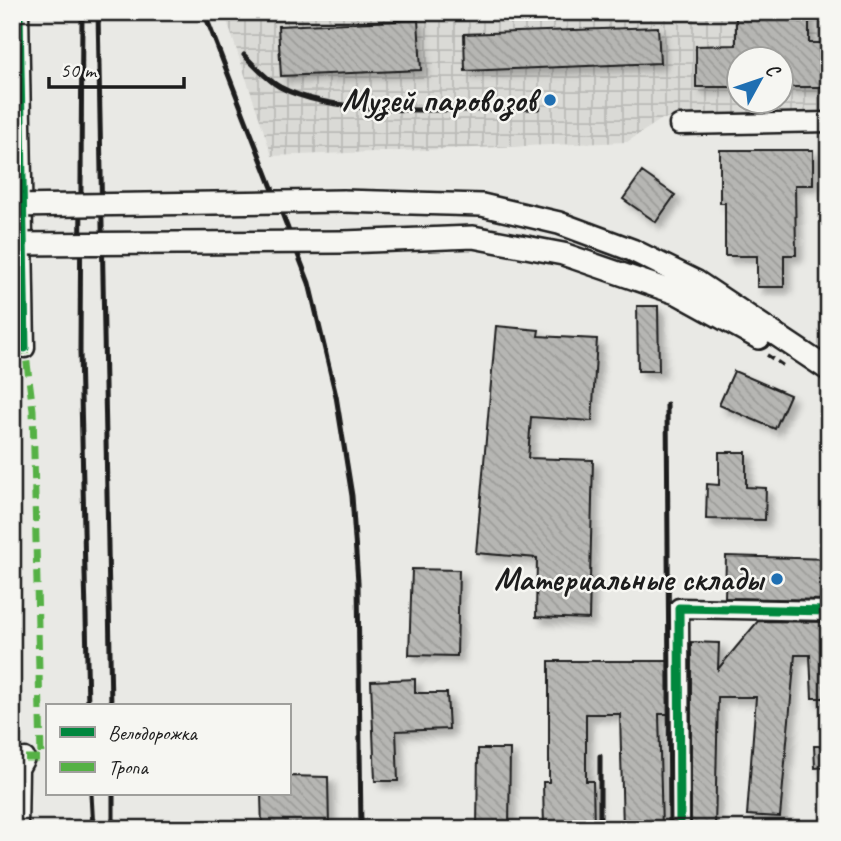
<svg xmlns="http://www.w3.org/2000/svg" width="841" height="841" font-family="Caveat,sans-serif">
  <style>
    .industrial { fill: url(#industrial-grid); fill-rule: evenodd }
    .building { fill: url(#building-back-hatch); stroke: #1c1c1c; stroke-width: 2; filter: url(#shadow) }
    .lines { fill: none; stroke-linecap: round; stroke-linejoin: round }
    .minor-casing { stroke: #1c1c1c; stroke-width: 23 }
    .major-casing { stroke: #1c1c1c; stroke-width: 26 }
    .path { stroke: #1c1c1c; stroke-width: 3.5; stroke-dasharray: 7 5; stroke-linecap: butt }
    .minor { stroke: #f6f6f2; stroke-width: 18 }
    .major { stroke: #f6f6f2; stroke-width: 21 }
    .rail { stroke: #1c1c1c; stroke-width: 5 }
    .major-bridge-casing { stroke: #1c1c1c; stroke-width: 26; stroke-linecap: butt }
    .major-bridge { stroke: #f6f6f2; stroke-width: 21 }
    .quiet { stroke: #55b145; stroke-width: 7; stroke-dasharray: 14 7; stroke-linecap: butt }
    .cycleway-casing { stroke: #f6f6f2; stroke-width: 13 }
    .cycleway { stroke: #00873e; stroke-width: 9 }
    .poi-dot { fill: #1f6fb2; stroke: #f6f6f2; stroke-width: 2.5 }
    .labels { text-anchor: middle; dominant-baseline: central; stroke-width: 5; stroke-linejoin: round; paint-order: stroke }
    .poi-label { font-size: 33px; font-weight: bold; fill: #1c1c1c; stroke: #f6f6f2; text-anchor: end }
  </style>
  <defs>
    <pattern id="industrial-grid" width="8" height="8" patternUnits="userSpaceOnUse" patternTransform="scale(1.75)"><rect width="8" height="8" fill="#dadad6"/><path d="M0 4h8M4 0v8" fill="none" stroke="#babab7"/></pattern>
    <pattern id="building-back-hatch" width="6" height="6" patternUnits="userSpaceOnUse" patternTransform="scale(1.75)"><rect width="6" height="6" fill="#b6b6b3"/><path d="M-1 5l2 2M0 0l6 6M5-1l2 2" fill="none" stroke="#9c9c99"/></pattern>
    <filter id="shadow"><feDropShadow dx="6" dy="6" stdDeviation="3.5" flood-color="#0004"/></filter>
  </defs>
  <rect width="100%" height="100%" fill="#e9e9e5"/>
  <filter id="ink" filterUnits="userSpaceOnUse"><feTurbulence type="fractalNoise" baseFrequency=".0143" numOctaves="2"/><feDisplacementMap in="SourceGraphic" scale="14" xChannelSelector="R" yChannelSelector="G"/><feConvolveMatrix kernelMatrix="1 2 1 2 8 2 1 2 1" color-interpolation-filters="sRGB"/></filter>
  <g filter="url(#ink)">
    <path class="industrial" d="M224,12H829V88L821,90V112L662,119L627,142L272,156ZM740,60H782V102H740Z"/>
    <path class="building" d="M736,12H809V43H829V87H781V60H739V87H696V46L736,45Z
      M418,20L421,70L281,76L278,26Z
      M658,27L660,63L465,71L464,34Z
      M720,150H813V185H795L796,255H784V287H757V256H725V203H720Z
      M642,172L675,195L656,222L623,199Z
      M637,306H658L659,371H638Z
      M496,326L539,330L538,336L597,339L592,421L531,417L528,458L593,460L589,619L536,617L537,558L476,553Z
      M734,371L790,395L775,429L719,405Z
      M719,452H746V487L766,488L765,520L706,519L707,484L719,485Z
      M726,556L829,559V600L725,598Z
      M412,569L459,570L457,656L409,655Z
      M758,621L829,622V698H812L810,655H795L780,817L747,815L756,697H718L715,829H691V642L719,643L718,669Z
      M549,661H668V714H659L662,829H623L620,714H586V781H593L594,829H544L543,782H549Z
      M415,679V693H447L449,729L396,731L398,781H375L371,681Z
      M814,746H829V767L815,768Z
      M478,749H510L509,829H477Z
      M289,776L328,777L329,829H262L261,794H289Z"/>
    <g class="lines">
      <defs>
        <path id="minor" d="M19,12L25,348
          M679,125L829,122
          M18,829L19,769L25,758
          M680,829L679,608L829,611"/>
        <path id="major" d="M343,201L482,205L559,223L632,250L697,282L829,370
          M344,242L473,237L563,254L679,294L759,338"/>
      </defs>
      <use href="#minor" class="minor-casing"/>
      <use href="#major" class="major-casing"/>
      <path class="path" d="M767,355L787,368"/>
      <use href="#minor" class="minor"/>
      <use href="#major" class="major"/>
      <path class="rail" d="M82,12L80,351L88,706
        M98,12L111,706
        M204,12L309,283L336,396L352,496L358,582L361,829
        M244,55C255,66 266,79 280,87C339,119 471,109 539,108
        M667,404L670,829
        M600,756V829
        M91,794L93,829
        M113,794V829"/>
      <defs>
        <path id="major-bridge" d="M12,206L343,201
          M12,244L344,242"/>
      </defs>
      <use href="#major-bridge" class="major-bridge-casing"/>
      <use href="#major-bridge" class="major-bridge"/>
      <path class="quiet" d="M25,758H41L33,410L25,348"/>
      <defs>
        <path id="cycleway" d="M19,12L25,348
          M680,829L679,608L829,611"/>
      </defs>
      <use href="#cycleway" class="cycleway-casing"/>
      <use href="#cycleway" class="cycleway"/>
    </g>
  </g>
  <g class="poi-dot">
    <circle cx="550" cy="100" r="7"/>
    <circle cx="777" cy="579" r="7"/>
  </g>
  <g class="labels">
    <g class="poi-label">
      <text x="536" y="100">Музей паровозов</text>
      <text x="763" y="579">Материальные склады</text>
    </g>
  </g>
  <rect width="841" height="841" fill="none" stroke="#f6f6f2" stroke-width="42"/>
  <rect x="21" y="21" width="799" height="799" fill="none" stroke="#1c1c1c" stroke-width="2.5" filter="url(#ink)"/>
  <rect x="46" y="704" width="245" height="91" fill="#f6f6f2" stroke="#9f9f9c" stroke-width="2"/>
  <rect x="60" y="727" width="35" height="10" fill="#00873e" stroke="#9f9f9c" stroke-width="2"/>
  <text x="108" y="740" font-size="21" fill="#1c1c1c">Велодорожка</text>
  <rect x="60" y="762" width="35" height="10" fill="#55b145" stroke="#9f9f9c" stroke-width="2"/>
  <text x="108" y="774" font-size="21" fill="#1c1c1c">Тропа</text>
  <g transform="translate(760 80) rotate(50)"><circle r="33" fill="#f6f6f2" stroke="#9f9f9c" stroke-width="2"/>
  <path d="M0-5L12 26L0 18L-12 26Z" fill="#1f6fb2"/>
  <text y="-10" font-size="19" font-weight="bold" text-anchor="middle" fill="#1c1c1c">С</text>
  </g>
  <path d="M49 77v10h135v-10" fill="none" stroke="#1c1c1c" stroke-width="3.5"/>
  <text x="60" y="77" font-size="21" fill="#1c1c1c" stroke="#f6f6f2" stroke-width="5" paint-order="stroke">50 m</text>
</svg>
